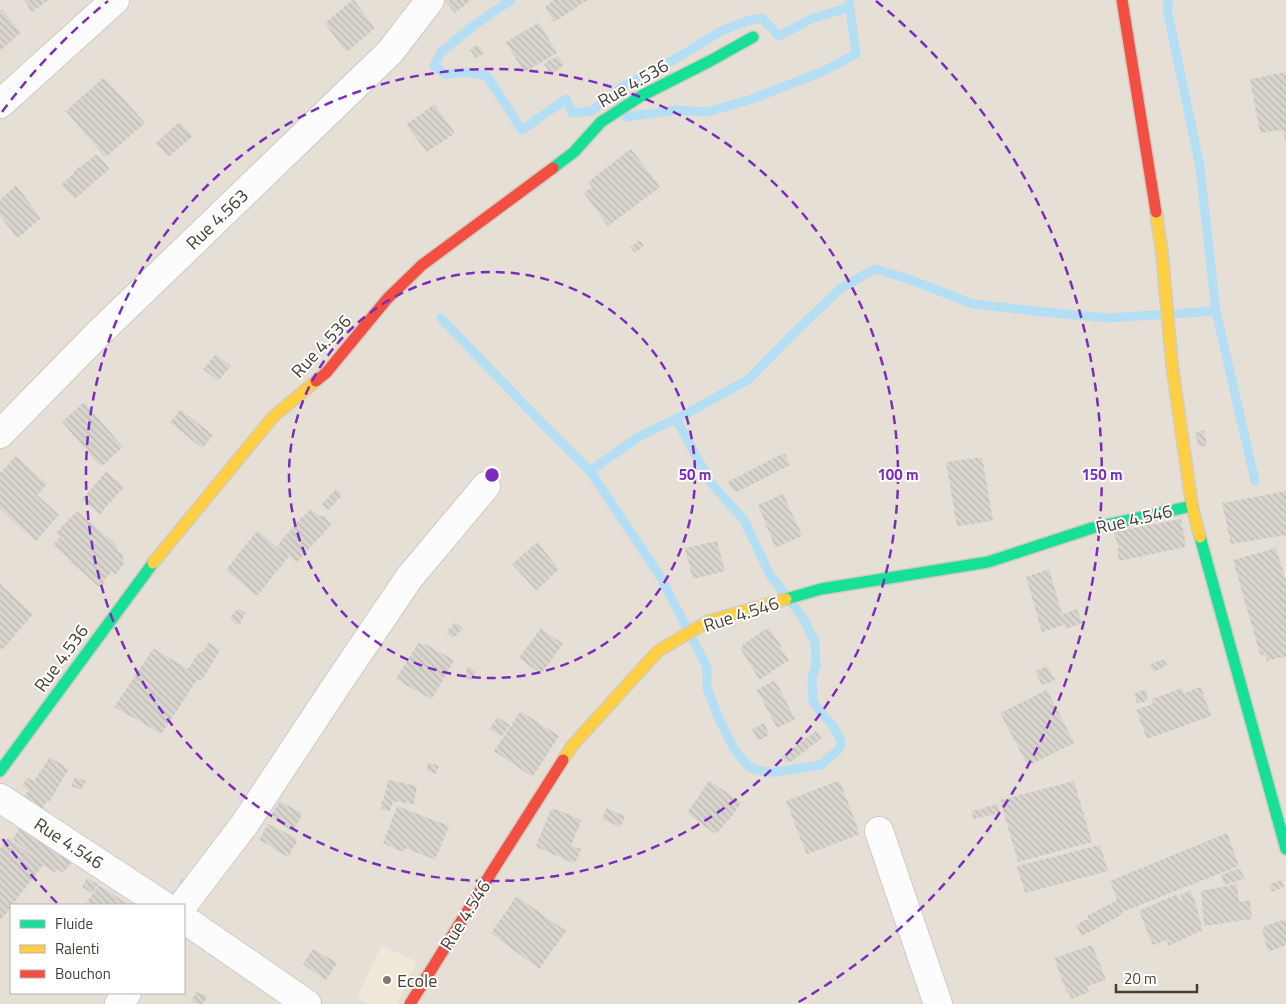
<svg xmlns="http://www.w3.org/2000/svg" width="1286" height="1004" font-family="'Titillium Web',sans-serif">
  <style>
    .residential { fill: #e5dfd5; fill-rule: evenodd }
    .education { fill: #efe8d9 }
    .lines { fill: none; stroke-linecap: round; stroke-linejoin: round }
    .stream { stroke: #b4def3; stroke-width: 9 }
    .building { fill: url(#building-back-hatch) }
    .street-casing { stroke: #cecbc6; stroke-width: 30 }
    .fast-casing { stroke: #d2ccbf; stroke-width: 14 }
    .slow-casing { stroke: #d2ccbf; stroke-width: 14 }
    .jam-casing { stroke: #d2ccbf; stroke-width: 14 }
    .street { stroke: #fdfcfc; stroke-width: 28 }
    .fast { stroke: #16e098; stroke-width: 11 }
    .slow { stroke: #ffcf43; stroke-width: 11 }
    .jam { stroke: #f24e42; stroke-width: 11 }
    .ring { fill: none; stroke: #7b2cbf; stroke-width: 2.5; stroke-dasharray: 9 6 }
    .poi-dot { fill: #827c73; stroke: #fff; stroke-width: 2 }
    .labels { text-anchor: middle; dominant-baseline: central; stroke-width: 4; stroke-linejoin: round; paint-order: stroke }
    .street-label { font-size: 18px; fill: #473e34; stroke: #fff }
    .poi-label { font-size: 18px; fill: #473e34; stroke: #fff; text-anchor: start }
    .centre { fill: #7b2cbf; stroke: #fff; stroke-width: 2.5 }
    .ring-label { font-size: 15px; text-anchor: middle; font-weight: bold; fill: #7b2cbf; stroke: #fff; stroke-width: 4; stroke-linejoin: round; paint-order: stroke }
  </style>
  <defs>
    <pattern id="building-back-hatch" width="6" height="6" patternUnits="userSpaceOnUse" patternTransform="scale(1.25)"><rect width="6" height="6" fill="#d8d5cf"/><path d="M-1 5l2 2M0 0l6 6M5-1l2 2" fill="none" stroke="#bbb8b2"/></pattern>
  </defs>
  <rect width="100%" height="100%" fill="#f0eee8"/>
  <path class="residential" d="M0,0H1286V1004H0ZM11,905H184V993H11Z"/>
  <path class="education" d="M381,946L417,961L397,1004H370L357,998Z"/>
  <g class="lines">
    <path class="stream" d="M511,0L476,24L441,52L434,66L445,74L467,72L487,76L522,130L566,99L572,113L591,111L622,87L677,58L723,30L747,21L762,18L779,36L811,19L850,7
      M1169,0L1167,9L1200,167L1216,311L1255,481
      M626,117L676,110L707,112L752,99L824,71L856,54L849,0
      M441,318L540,421L590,471L660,576L707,667V688L720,721L734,749L748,766L754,769L766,772H775L821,765L840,748L841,741L834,727L819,710L813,701L812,678L816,665L815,642L802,616L770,575L744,520L711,483L676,419
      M590,471L640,436L684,415L749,379L793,334L840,289L874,269L906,278L973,304L1044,312L1109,318L1216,311"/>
  </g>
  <path class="building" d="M24,0H48L32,12Z
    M354,0L375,28L348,51H345L325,23L351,1Z
    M446,0H471L455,13L445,1Z
    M554,0H588L554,22L545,7Z
    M0,10H2L21,32L0,51Z
    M538,23L540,24L557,53L524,72L506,42Z
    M476,45H478L484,53L476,58L470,50Z
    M558,56L564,65L553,73H550L544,64L551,58L553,59Z
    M1286,72V140L1285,141L1283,130L1260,133L1250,79Z
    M103,78H105L145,123L107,156H104L66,111Z
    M433,105H435L455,133L441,143H440L427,152L406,125Z
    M178,123H181L193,136L170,156H168L156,143Z
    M629,150H632L660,187L608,226L584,193L592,187L588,182Z
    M95,155H97L109,168V169L75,199L61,185L75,172L74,171L80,166H82Z
    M16,185L41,218L19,237H16L0,215V200Z
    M638,241H640L644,246L635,253L630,247Z
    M216,354L231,366L218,381L203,369Z
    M83,403H85L123,447L102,466H100L62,422Z
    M181,410L213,435L204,447H201L170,423L179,411Z
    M1204,430L1207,446L1199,447L1195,433Z
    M785,454L790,465L737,492H735L731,487L728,482L780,455Z
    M16,456L47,484L37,495L59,515L36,541H35L0,509V473Z
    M982,457L993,520L992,521L957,526L946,462Z
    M107,472L124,487L100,514H99L82,499L105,473Z
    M336,489L342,495L328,510L322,504Z
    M1286,491V535L1231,544L1222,503Z
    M783,494L802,535L800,537L777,547H775L758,505Z
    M311,509L320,516H324L331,525L297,562H296L289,556L258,595H256L226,570L256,532L258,531L286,555L277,546L299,520Z
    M76,512H78L115,543L118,552L122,553L124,563L116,574H114L112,571L103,582L104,583L101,586H98L69,561L70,560L53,545L60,537L56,533Z
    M1181,519L1186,547L1119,561L1117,549H1119L1114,532Z
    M717,541L725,571L693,579L685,548Z
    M536,543H538L559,569L538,589L536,590L512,564Z
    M1276,548L1286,581V657L1283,658L1282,657L1267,661L1266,656L1260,654L1233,560Z
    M1049,569L1062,614L1077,609L1082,623L1066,629L1064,625L1042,632L1026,577Z
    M0,584L33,614L3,649H1L0,648Z
    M237,609H239L246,613L240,624L237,625L230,618Z
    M455,623H457L463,629L458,633V635L452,638L446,632Z
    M541,628L563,644L541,674L519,658Z
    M768,628L770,629L781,646L780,647L789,660L761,679H759L740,648L743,646V644Z
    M208,643H210L220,650L202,680H197L162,733H160L114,707L153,649H155L188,669L199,652H203Z
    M418,643L424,645L425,644L454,660L432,699L402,683L403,682L396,679Z
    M1164,660L1167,665L1154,672L1150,665L1157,661Z
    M468,666L476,672L471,680L465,677Z
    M1047,666L1053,677H1054L1055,680L1047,684L1046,683L1042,685L1035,671Z
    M775,680L795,719L777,728L757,690Z
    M1200,687H1201L1211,716L1147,739L1136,710L1153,704L1152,699L1182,688L1184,693Z
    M1145,689L1148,700L1142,703H1137L1134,694Z
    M1047,690L1074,743L1028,766L1000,713Z
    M520,712H522L559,736L533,776H531L494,751Z
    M497,718H499L510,725L502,736L489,729Z
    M762,724H764L769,734L767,736L758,741L752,729Z
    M816,731L822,738L789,763H787L781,757Z
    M48,757L64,765V767L69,769L49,802H46L43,808H41L24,797L29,790L22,786L27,778H28L34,781L48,760Z
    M428,763H429L439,766L436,773L435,774L426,770Z
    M75,777L86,781L81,790L71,786Z
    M388,780L417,786L414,804L393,801L390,811L381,809L382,799L384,798Z
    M709,781L712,782L741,803L730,819L728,820L717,833L715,834L687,813Z
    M838,781H840L860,834L808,854L806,853L786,801Z
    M1074,781L1092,842L1018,862L1000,800Z
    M280,801L302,813V815L293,830H291L270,817Z
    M998,804L1000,813L974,819L973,818L972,811L986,808V807Z
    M397,806L449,826L435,860L406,848L404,852L397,850L383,843Z
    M607,808L624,816L625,818L620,827L602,819Z
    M551,809L559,810L581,820L578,831H576L575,833L576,834L571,846L581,849L576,861L573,863L537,847L536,846Z
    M268,824L296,838L297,843L293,847L289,856H287L273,849V847L259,840Z
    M20,828L72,862L63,873L58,869L55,873L43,865L0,921V849L8,838H9L35,858V857L14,840L13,838Z
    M1227,833L1239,866L1122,912L1123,914L1082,936L1076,925L1089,918L1087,916L1117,900L1110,881Z
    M1100,845L1108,871L1025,893L1017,866Z
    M1240,868L1245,879L1224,885L1221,875Z
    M186,877L188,883L174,899L169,896L181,886L179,881Z
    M87,878L98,884L92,893L82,887Z
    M1281,880L1284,887L1272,892L1270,884Z
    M1237,884L1239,902L1250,900L1252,919L1204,926L1201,891Z
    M98,886H100L129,905H85Z
    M1190,890L1193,895L1203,930L1168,946L1167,940L1153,945L1139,911L1177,894L1180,901L1182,900L1180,895Z
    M516,897H518L566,931L540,968H538L491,933Z
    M1286,919V945L1268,952L1262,929L1265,928L1264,926Z
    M1092,945L1106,980L1087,986L1089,992L1072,999L1068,992L1067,993L1054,958Z
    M313,949L337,963L326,980L315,973L303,964Z
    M196,992L207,996L204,1004H197L191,1001Z"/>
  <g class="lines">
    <defs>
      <path id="street" d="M0,104L115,0
        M0,434L98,334L390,52L430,0
        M0,798L163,905
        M879,831L938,1004
        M183,905L244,825L336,686L409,578L486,486
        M184,919L307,1004
        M119,1004L127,993"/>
      <path id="fast" d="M553,168L574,152L601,122L641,96L710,61L753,37
        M1200,537L1286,849
        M786,599L821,589L988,562L1092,528L1192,506
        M0,771L153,563"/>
      <path id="slow" d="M1156,212L1162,253L1172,365L1192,506L1200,537
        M153,563L273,417L316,381
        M563,760L572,746L658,651L709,621L786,599"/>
      <path id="jam" d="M1122,0L1156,212
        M316,381L326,373L387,299L422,265L553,168
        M410,1004L493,870L563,760"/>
    </defs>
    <use href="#street" class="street-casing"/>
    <use href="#fast" class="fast-casing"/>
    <use href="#slow" class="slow-casing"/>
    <use href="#jam" class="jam-casing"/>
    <use href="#street" class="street"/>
    <use href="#fast" class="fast"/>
    <use href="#slow" class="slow"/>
    <use href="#jam" class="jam"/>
  </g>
  <g class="ring">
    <circle cx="492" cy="475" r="203"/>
    <circle cx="492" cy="475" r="406"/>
    <path d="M57 903A610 610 0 0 1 2 838M2 112A610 610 0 0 1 108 1M876 1A610 610 0 0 1 797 1003"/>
  </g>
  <circle class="poi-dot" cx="387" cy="980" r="5"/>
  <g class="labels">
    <g class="street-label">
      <text transform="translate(633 83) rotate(-30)">Rue 4.536</text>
      <text transform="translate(217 219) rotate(-44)">Rue 4.563</text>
      <text transform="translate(321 346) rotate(-47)">Rue 4.536</text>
      <text transform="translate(1134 519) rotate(-13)">Rue 4.546</text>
      <text transform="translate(741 614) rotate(-18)">Rue 4.546</text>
      <text transform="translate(61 658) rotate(-54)">Rue 4.536</text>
      <text transform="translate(69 843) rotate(33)">Rue 4.546</text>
      <text transform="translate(465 915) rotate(-58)">Rue 4.546</text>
    </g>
    <g class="poi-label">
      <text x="397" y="980">Ecole</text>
    </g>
  </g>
  <circle cx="492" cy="475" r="8" class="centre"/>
  <g class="ring-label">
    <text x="695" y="480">50 m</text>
    <text x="898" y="480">100 m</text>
    <text x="1102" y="480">150 m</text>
  </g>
  <rect x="10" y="904" width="175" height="90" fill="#ffffff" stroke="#b5b2ae"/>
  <rect x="20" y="920" width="25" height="8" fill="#16e098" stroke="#b5b2ae"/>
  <text x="55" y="929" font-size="15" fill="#473e34">Fluide</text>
  <rect x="20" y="945" width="25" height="8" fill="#ffcf43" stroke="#b5b2ae"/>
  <text x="55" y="954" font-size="15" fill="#473e34">Ralenti</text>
  <rect x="20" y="970" width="25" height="8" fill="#f24e42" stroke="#b5b2ae"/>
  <text x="55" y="979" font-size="15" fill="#473e34">Bouchon</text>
  <path d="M1116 984v8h81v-8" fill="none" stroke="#473e34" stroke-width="2.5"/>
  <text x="1124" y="984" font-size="15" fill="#473e34" stroke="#ffffff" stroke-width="4" paint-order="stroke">20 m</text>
</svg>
